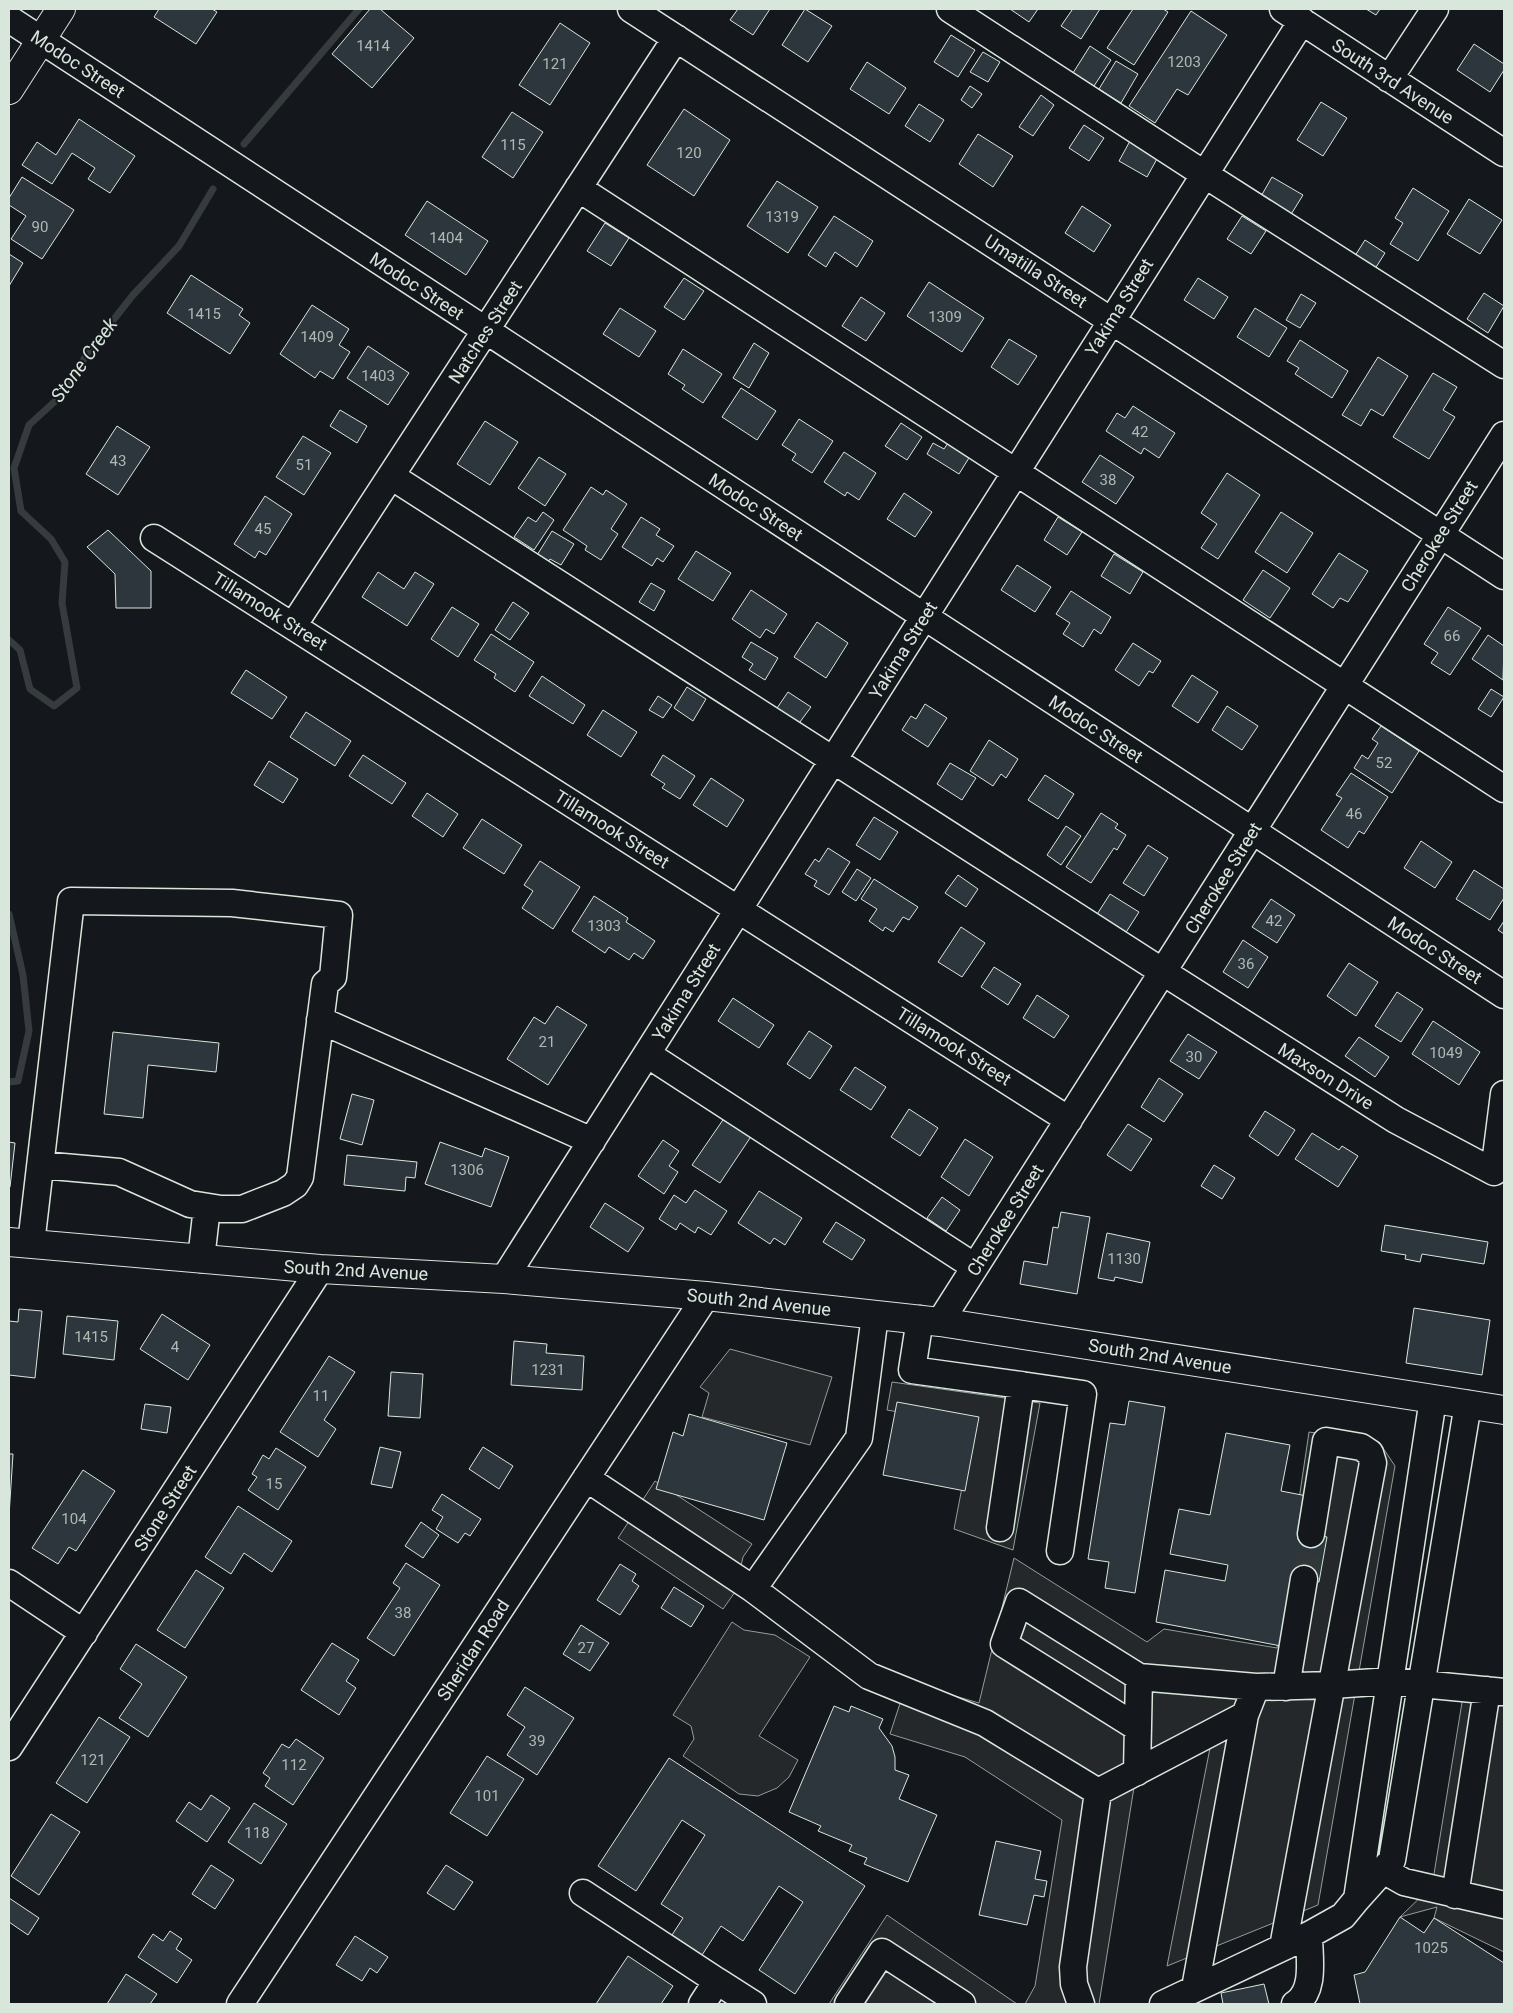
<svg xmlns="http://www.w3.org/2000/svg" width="1513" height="2013" font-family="Roboto,sans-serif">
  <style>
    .parking { fill: #24282b; stroke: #939e99 }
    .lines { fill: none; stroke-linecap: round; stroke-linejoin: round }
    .stream { stroke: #363b3e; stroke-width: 7 }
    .building { fill: #2c363c; stroke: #d8e6dc }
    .minor-tunnel { stroke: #313739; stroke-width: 26; stroke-dasharray: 26 13; stroke-linecap: butt }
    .minor-casing { stroke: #d8e6dc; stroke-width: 29 }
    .major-casing { stroke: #d8e6dc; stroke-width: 30 }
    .minor { stroke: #14181c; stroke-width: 26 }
    .major { stroke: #14181c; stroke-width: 28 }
    .labels { text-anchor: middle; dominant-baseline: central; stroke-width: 4; stroke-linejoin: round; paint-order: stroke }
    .number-label { font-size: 15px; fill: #adbab4 }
    .street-label { font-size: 18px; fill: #d8e6dc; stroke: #14181c }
    .water-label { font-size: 19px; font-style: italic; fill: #d8e6dc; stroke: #14181c }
  </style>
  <rect width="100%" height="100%" fill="#14181c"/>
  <path class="parking" d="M730,1349L832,1377L810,1445L702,1417L709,1393L700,1387Z
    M892,1382L1040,1403L1013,1550L954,1529L974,1425L887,1410Z
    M1309,1432L1379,1442L1395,1466L1318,1905L1167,1966L1211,1743L1136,1775L1099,2004H1025L1035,1986L1062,1820L965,1757L890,1734L907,1682L979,1703L1014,1558L1147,1642L1164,1629L1277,1648Z
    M655,1481L752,1544L743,1557L735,1592L723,1609L618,1538Z
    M732,1622L744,1630L775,1635L810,1657L759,1736L798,1760L789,1777L777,1788L758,1796L739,1794L683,1756L694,1739L691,1726L673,1715Z
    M1466,1678L1504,1682V1952L1434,1918L1437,1907L1400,1917L1432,1886Z
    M887,1915L1017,2004H829Z"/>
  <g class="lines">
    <path class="stream" d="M244,144L359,9
      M9,640L20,650L30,689L54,706L77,688L62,603L65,562L51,539L21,511L14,468L29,425L64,393L88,352L133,295L179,246L213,189
      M9,914L23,975L29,1031L18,1081L9,1082"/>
  </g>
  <path class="building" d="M159,9H212L217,12L196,44L154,17Z
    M370,9H380L414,38L372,88L332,54Z
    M738,9H770L753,35L730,20Z
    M805,9L832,26L808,62L782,45Z
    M1010,9H1038L1029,22Z
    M1070,9H1100L1081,39L1061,26L1072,10Z
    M1133,9H1163L1168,12L1134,65L1107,48Z
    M1366,9H1380L1376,15Z
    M1191,11L1227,35L1188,95L1177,89L1155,123L1129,106Z
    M560,23L590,43L550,105L519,85Z
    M951,35L975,50L958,77L934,62Z
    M1474,44L1504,64V70L1490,92L1457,70Z
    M1090,46L1111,60L1094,86L1073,73Z
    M983,52L1000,62L988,82L970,72Z
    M1116,61L1138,74L1121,103L1099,89Z
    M867,62L906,88L889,114L850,89Z
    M970,86L982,94L972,108L961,100Z
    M1041,95L1054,105L1033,136L1019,127Z
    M1321,102L1347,118L1323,156L1297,140Z
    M919,104L944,120L930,142L905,126Z
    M684,109L730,140L694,196L647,165Z
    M512,112L543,132L513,178L482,157Z
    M79,119L135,156L110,193L88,179L95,168L72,153L52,184L22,165L37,142L56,155Z
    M1084,125L1104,138L1089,161L1069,148Z
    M978,134L1013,156L993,187L959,164Z
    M1130,141L1158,157L1147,177L1119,161Z
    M22,177L74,210L42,259L11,239L26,216L9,205V198Z
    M1272,177L1303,195L1290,216L1260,198Z
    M777,181L818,207L788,253L747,226Z
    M1413,188L1449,211L1418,261L1390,244L1403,223L1395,218Z
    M1469,199L1502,220L1480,254L1447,234Z
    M427,201L488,241L466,275L405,235Z
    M1082,206L1111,225L1094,252L1065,233Z
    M834,216L873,241L857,267L835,252L826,267L808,255Z
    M1242,216L1266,231L1251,254L1227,239Z
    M605,223L629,238L611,266L587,251Z
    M1365,240L1385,253L1373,272L1353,259Z
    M9,254L23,263L9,286Z
    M191,275L243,309L239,315L250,323L230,354L167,313Z
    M684,278L704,291L684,320L664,307Z
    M1198,278L1228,297L1214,319L1184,300Z
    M929,282L984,318L962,352L907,316Z
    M1484,293L1504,306L1488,333L1467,319Z
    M1301,294L1316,303L1300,328L1286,320Z
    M861,297L885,313L866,341L842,326Z
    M312,305L349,329L339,345L350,352L333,379L320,371L315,378L280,354Z
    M620,308L656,331L639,357L603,334Z
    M1255,308L1287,328L1269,357L1237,337Z
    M1009,339L1037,356L1018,385L991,367Z
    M1300,340L1348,371L1332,398L1295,374L1299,368L1287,361Z
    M754,343L769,353L749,388L733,378Z
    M368,346L409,373L388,405L347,378Z
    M683,349L722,374L703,403L682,389L685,385L668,374Z
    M1378,357L1408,376L1383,416L1371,409L1361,426L1342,415Z
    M1433,373L1457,387L1443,410L1455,417L1429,459L1393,437Z
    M741,388L776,411L757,440L722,417Z
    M1133,406L1175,433L1159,458L1144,448L1141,454L1106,431L1117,413L1125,418Z
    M340,410L367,426L357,443L330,426Z
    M799,419L833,441L812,473L792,460L796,454L782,445Z
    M485,421L518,442L490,485L457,464Z
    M901,423L922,437L907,460L885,446Z
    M117,426L150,447L118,495L86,474Z
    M303,436L331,453L304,495L276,477Z
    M950,440L972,453L959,474L927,454L933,443L944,449Z
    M844,452L876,473L859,500L847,492L845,496L824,482Z
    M1100,455L1134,477L1116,504L1082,482Z
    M539,457L566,474L545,506L518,488Z
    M1227,473L1260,495L1218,559L1201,548L1217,524L1201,513Z
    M591,487L603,495L606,490L627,504L611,529L618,534L601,560L585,550L587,546L563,530Z
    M904,493L932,512L915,537L887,519Z
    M265,496L292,514L266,555L259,551L255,558L234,544Z
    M543,512L554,520L534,550L514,537L528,517L536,522Z
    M1281,512L1313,533L1287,573L1255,552Z
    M641,517L660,529L656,535L674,546L663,562L657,558L652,566L622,547Z
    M1058,517L1082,532L1067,555L1044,540Z
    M108,530L151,571V608H116L115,574L87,547Z
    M552,531L574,544L561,565L550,559L545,567L534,560Z
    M696,551L731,573L713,601L678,579Z
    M1339,553L1368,571L1348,602L1340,598L1333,608L1312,594Z
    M1114,554L1143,572L1130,594L1101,576Z
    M1017,565L1051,587L1035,612L1001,590Z
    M1263,570L1290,588L1270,618L1243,600Z
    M378,572L404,589L415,572L434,584L407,626L362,597Z
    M651,583L665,591L654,611L639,602Z
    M751,590L787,614L774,634L766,629L760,638L732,619Z
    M1071,591L1111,617L1101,634L1094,629L1083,647L1063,634L1070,623L1056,614Z
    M513,602L529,613L510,640L495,630Z
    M452,607L479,624L458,657L431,639Z
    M1448,607L1481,628L1450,675L1431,663L1438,653L1424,644Z
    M817,622L848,643L826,678L794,657Z
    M491,634L534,662L515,692L494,678L496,674L474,660Z
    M1488,635L1504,646L1503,680L1472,659Z
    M751,642L778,658L765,680L749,670L753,664L742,657Z
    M1133,643L1161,661L1153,673L1149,671L1139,686L1115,670Z
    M246,670L287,697L272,719L231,693Z
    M1192,675L1218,692L1198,723L1172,706Z
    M542,676L585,705L573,724L529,696Z
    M687,687L706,699L693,721L674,708Z
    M1491,689L1504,697L1491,717L1478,709Z
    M788,692L811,707L797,726L775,711Z
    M658,696L672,705L663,718L649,710Z
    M925,704L947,718L928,747L902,730L911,716L916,719Z
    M1227,706L1258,726L1242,750L1212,730Z
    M603,710L637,732L621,757L587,735Z
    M306,712L351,741L335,766L290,737Z
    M1381,726L1419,751L1392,793L1354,768L1362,755L1368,759L1378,743L1372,739Z
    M989,740L1018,759L1006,778L1001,774L993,786L970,771Z
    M363,755L406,783L392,804L349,776Z
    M663,755L695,776L680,799L662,788L665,784L651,775Z
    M269,761L298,779L283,803L254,785Z
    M950,763L976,778L962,800L937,784Z
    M1351,773L1388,797L1364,834L1359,831L1348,848L1321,830L1342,798L1336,795Z
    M1045,775L1074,794L1058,819L1028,800Z
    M711,778L744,800L727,827L693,805Z
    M427,793L458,814L443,837L412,816Z
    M1101,813L1118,824L1115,828L1126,835L1117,850L1114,848L1091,883L1066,867Z
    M874,817L898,832L880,860L856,845Z
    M482,819L522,845L504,874L463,848Z
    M1066,826L1081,836L1061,865L1047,855Z
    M1421,841L1452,862L1435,888L1404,868Z
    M1148,845L1168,858L1144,896L1123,883Z
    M828,848L850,862L829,895L814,886L817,881L805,874L815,859L819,862Z
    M540,861L580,887L553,929L522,908L533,891L524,885Z
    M857,869L871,878L856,901L842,892Z
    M1474,870L1504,889V898L1490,920L1456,899Z
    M958,875L978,889L966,907L945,893Z
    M874,879L918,907L909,920L903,917L893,932L885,927L883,931L869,921L877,909L861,899Z
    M1110,894L1139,912L1123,937L1094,919Z
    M594,896L628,918L626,922L655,941L643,959L634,953L629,960L609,947L605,953L572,931Z
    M1271,899L1295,915L1277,943L1252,927Z
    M1504,921V934L1498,930Z
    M961,927L985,943L962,977L938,962Z
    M1243,940L1268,957L1248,988L1223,972Z
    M1349,963L1378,982L1356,1016L1327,996Z
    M994,967L1021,984L1008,1005L981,987Z
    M1397,992L1423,1009L1401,1042L1375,1026Z
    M1037,995L1069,1016L1054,1038L1023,1018Z
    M733,998L774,1025L759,1048L718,1021Z
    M557,1006L587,1025L548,1085L507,1059L534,1017L545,1024Z
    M1433,1021L1480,1052L1459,1085L1412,1054Z
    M809,1031L832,1046L810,1079L787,1064Z
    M113,1032L219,1043L216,1072L148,1065L143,1118L104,1114Z
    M1188,1034L1217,1052L1199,1079L1170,1061Z
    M1359,1037L1389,1057L1375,1077L1345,1056Z
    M855,1067L886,1087L871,1110L840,1090Z
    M1159,1078L1183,1094L1164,1122L1141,1107Z
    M352,1094L374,1100L362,1145L340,1139Z
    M909,1109L938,1128L920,1156L891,1137Z
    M1265,1111L1295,1130L1278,1156L1249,1136Z
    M727,1114L754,1132L720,1183L692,1165Z
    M1128,1124L1152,1139L1131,1171L1107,1155Z
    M1312,1133L1339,1150L1342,1146L1358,1156L1338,1187L1295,1159Z
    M965,1139L993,1157L969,1196L941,1177Z
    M663,1140L679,1151L669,1166L678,1172L664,1194L638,1176Z
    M9,1142L15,1143L10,1187H9Z
    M440,1142L482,1157L485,1148L509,1157L491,1207L425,1184Z
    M347,1155L417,1162L415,1178L406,1177L405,1191L344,1185Z
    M1214,1165L1235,1178L1222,1199L1201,1186Z
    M695,1190L727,1211L711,1235L698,1227L695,1233L680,1223L676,1230L659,1219L674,1195L686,1203Z
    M759,1191L802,1218L785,1245L774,1238L770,1244L738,1223Z
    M942,1197L960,1210L946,1231L927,1218Z
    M605,1203L644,1228L628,1252L590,1227Z
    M1061,1212L1090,1217L1077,1294L1020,1284L1024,1261L1047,1265L1053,1227L1058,1228Z
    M836,1222L865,1240L852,1260L823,1242Z
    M1385,1225L1488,1242L1484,1264L1422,1254L1420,1262L1405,1259L1406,1255L1381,1251Z
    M1107,1233L1150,1242L1142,1283L1115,1277L1114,1281L1098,1278Z
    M1414,1308L1490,1320L1482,1375L1406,1363Z
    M19,1309L42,1311L35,1378L9,1375V1321L18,1322Z
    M162,1314L210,1345L188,1380L140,1349Z
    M67,1316L118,1321L114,1360L63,1354Z
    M514,1341L547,1344L546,1353L584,1356L582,1390L511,1385Z
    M329,1356L355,1372L324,1420L336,1429L318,1457L280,1432Z
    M391,1372L423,1374L420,1418L388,1416Z
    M1129,1401L1165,1407L1135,1593L1105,1588L1109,1562L1088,1559L1110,1423L1125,1425Z
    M897,1402L979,1417L965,1491L883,1475Z
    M145,1404L171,1407L167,1433L141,1429Z
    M689,1414L787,1443L764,1520L656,1489L673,1432L683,1436Z
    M1226,1433L1290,1445L1281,1491L1307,1496L1300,1531L1327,1537L1319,1582L1294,1578L1281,1646L1156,1622L1165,1570L1225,1581L1228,1565L1170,1554L1179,1509L1210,1515Z
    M380,1447L401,1452L392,1488L371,1484Z
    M483,1447L513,1466L499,1489L469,1469Z
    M276,1448L306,1467L278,1510L248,1490L257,1477L252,1474L263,1455L269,1459Z
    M9,1454H13L9,1516Z
    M83,1470L115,1491L76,1551L69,1547L58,1564L32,1548Z
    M442,1494L481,1519L470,1536L465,1533L458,1543L436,1529L443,1517L432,1510Z
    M238,1506L292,1541L272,1572L244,1553L231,1574L205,1557Z
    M421,1522L439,1535L423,1558L405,1546Z
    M406,1563L440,1585L394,1656L367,1638L400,1588L393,1583Z
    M620,1564L636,1574L632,1581L639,1586L620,1615L597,1600Z
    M196,1570L224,1588L185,1648L157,1630Z
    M674,1587L704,1606L691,1627L661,1608Z
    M581,1625L609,1643L590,1671L563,1654Z
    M332,1643L359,1660L346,1681L356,1688L339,1715L301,1690Z
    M136,1644L187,1677L148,1737L119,1718L142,1684L120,1669Z
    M525,1687L574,1718L537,1775L507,1755L525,1727L507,1715Z
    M834,1706L849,1712L851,1706L883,1719L879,1728L892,1746L895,1757V1770L909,1775L899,1799L937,1815L908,1882L864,1864L867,1858L849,1851L852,1845L818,1831L821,1826L789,1812Z
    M99,1717L130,1737L87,1803L56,1783Z
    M296,1739L324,1758L293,1805L265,1786L270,1778L263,1773L282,1744L289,1748Z
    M487,1756L524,1779L487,1836L450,1813Z
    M669,1758L865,1886L795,1994L759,1970L803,1902L779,1886L743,1941L721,1926L702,1955L672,1935L683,1918L661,1904L705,1835L682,1820L636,1891L598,1866Z
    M211,1795L230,1808L207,1842L176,1821L189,1802L201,1810Z
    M254,1803L287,1824L261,1864L228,1842Z
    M51,1814L80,1832L39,1895L11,1876Z
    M996,1841L1041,1851L1035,1879L1047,1881L1044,1897L1034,1895L1027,1925L979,1915Z
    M211,1865L234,1880L215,1909L192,1894Z
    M446,1865L473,1882L454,1910L427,1893Z
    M9,1898L39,1918L28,1935L9,1922Z
    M1400,1917L1424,1933L1434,1918L1504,1963V2004H1360L1354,1975L1365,1972Z
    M170,1931L182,1939L176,1949L192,1960L177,1983L138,1957L153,1934L163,1941Z
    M355,1936L388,1957L377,1973L370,1968L362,1981L336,1965Z
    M628,1956L673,1986L661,2004H596Z
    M126,1974L157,1994L150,2004H107Z
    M1264,1984L1269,2004H1223L1221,1993Z"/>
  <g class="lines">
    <path class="minor-tunnel" d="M1304,1579L1311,1534"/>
    <defs>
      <path id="minor" d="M631,9L1504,576
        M950,9L1204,174L1504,365
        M1283,9L1504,153
        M9,19L1504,995
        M1389,79L1435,9
        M578,188L1504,789
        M391,476L1163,972L1396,1120L1494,1172L1504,1094
        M154,538L1069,1120
        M293,626L676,38
        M320,1020L592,1141
        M647,1054L975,1267
        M31,1244L71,901L232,903L339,915L333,977L325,984L300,1177L295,1185L283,1193L242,1209H221L190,1204L119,1172L41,1165
        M201,1259L207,1207
        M504,1279L1302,21
        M920,1319L912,1370L1021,1385L1000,1528
        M940,1322L1504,435
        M1021,1385L1083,1394L1060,1551
        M1433,1399L1357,1899L1392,1860L1468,1404
        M586,1478L753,1589L859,1438L875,1315
        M9,1583L84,1633
        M753,1589L869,1676L985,1723L1098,1792L1245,1715L1256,1687L1139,1677L1019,1602L1004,1644L1138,1728
        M1256,1687L1332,1685L1390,1681L1504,1692
        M1286,1687L1304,1579
        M9,1747L320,1269
        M1137,1772L1139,1677
        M1383,1870L1404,1882L1504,1905
        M583,1893L717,1981L702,2004
        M1455,1895L1487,1690
        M1283,1947L1373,1463L1370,1453L1361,1447L1326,1441L1311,1534
        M717,1981L753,2004
        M1195,1988L1245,1715
        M240,2004L706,1296
        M848,2004L882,1952L962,2004
        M1081,2004L1074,1984L1073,1967L1098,1792
        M1163,2004L1309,1935L1343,1916L1357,1899
        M1295,2004C1316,1991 1309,1957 1309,1935"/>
      <path id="major" d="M9,90L61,9
        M9,1242L320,1269L504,1279L706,1296L940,1322L1504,1410"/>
    </defs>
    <use href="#minor" class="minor-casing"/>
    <use href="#major" class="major-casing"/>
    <use href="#minor" class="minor"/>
    <use href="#major" class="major"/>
  </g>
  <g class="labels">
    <g class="number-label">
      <text x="373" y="46">1414</text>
      <text x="1184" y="62">1203</text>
      <text x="555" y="64">121</text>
      <text x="513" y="145">115</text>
      <text x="689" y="153">120</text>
      <text x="782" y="217">1319</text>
      <text x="40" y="227">90</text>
      <text x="446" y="238">1404</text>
      <text x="204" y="314">1415</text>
      <text x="945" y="317">1309</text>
      <text x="317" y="337">1409</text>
      <text x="378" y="376">1403</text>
      <text x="1140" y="432">42</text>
      <text x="118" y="461">43</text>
      <text x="304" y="465">51</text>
      <text x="1108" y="480">38</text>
      <text x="263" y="529">45</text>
      <text x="1452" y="636">66</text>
      <text x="1384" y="763">52</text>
      <text x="1354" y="814">46</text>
      <text x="1274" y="921">42</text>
      <text x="604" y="926">1303</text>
      <text x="1246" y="964">36</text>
      <text x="547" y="1042">21</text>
      <text x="1446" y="1053">1049</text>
      <text x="1194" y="1057">30</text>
      <text x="467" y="1170">1306</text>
      <text x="1124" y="1259">1130</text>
      <text x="91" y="1337">1415</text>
      <text x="175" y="1347">4</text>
      <text x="548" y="1370">1231</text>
      <text x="321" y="1396">11</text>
      <text x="274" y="1484">15</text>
      <text x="74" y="1519">104</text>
      <text x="403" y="1613">38</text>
      <text x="586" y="1648">27</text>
      <text x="537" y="1741">39</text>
      <text x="93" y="1760">121</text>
      <text x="294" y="1765">112</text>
      <text x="487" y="1796">101</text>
      <text x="257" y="1833">118</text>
      <text x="1431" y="1948">1025</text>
    </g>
    <g class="street-label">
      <text transform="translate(78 64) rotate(33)">Modoc Street</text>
      <text transform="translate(1393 81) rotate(33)">South 3rd Avenue</text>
      <text transform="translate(1036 271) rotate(33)">Umatilla Street</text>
      <text transform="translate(417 286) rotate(33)">Modoc Street</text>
      <text transform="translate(1119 307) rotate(-58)">Yakima Street</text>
      <text transform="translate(485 332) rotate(-57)">Natches Street</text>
      <text transform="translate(756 507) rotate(33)">Modoc Street</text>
      <text transform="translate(1439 536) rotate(-58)">Cherokee Street</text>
      <text transform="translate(270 611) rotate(32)">Tillamook Street</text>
      <text transform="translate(903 650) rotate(-58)">Yakima Street</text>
      <text transform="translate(1096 729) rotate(33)">Modoc Street</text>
      <text transform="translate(612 829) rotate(32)">Tillamook Street</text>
      <text transform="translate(1223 878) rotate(-58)">Cherokee Street</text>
      <text transform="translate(1435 950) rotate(33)">Modoc Street</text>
      <text transform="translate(686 992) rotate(-58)">Yakima Street</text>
      <text transform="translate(954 1046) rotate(32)">Tillamook Street</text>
      <text transform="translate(1326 1076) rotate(32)">Maxson Drive</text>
      <text transform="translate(1005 1220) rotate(-58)">Cherokee Street</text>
      <text transform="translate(356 1270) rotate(3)">South 2nd Avenue</text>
      <text transform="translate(759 1302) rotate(6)">South 2nd Avenue</text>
      <text transform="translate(1160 1356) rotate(9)">South 2nd Avenue</text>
      <text transform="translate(165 1508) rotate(-57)">Stone Street</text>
      <text transform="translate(473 1650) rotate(-57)">Sheridan Road</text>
    </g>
    <g class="water-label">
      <text transform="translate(84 360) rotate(-54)">Stone Creek</text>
    </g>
  </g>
  <rect width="1513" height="2013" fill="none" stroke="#d8e6dc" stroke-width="20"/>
</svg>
